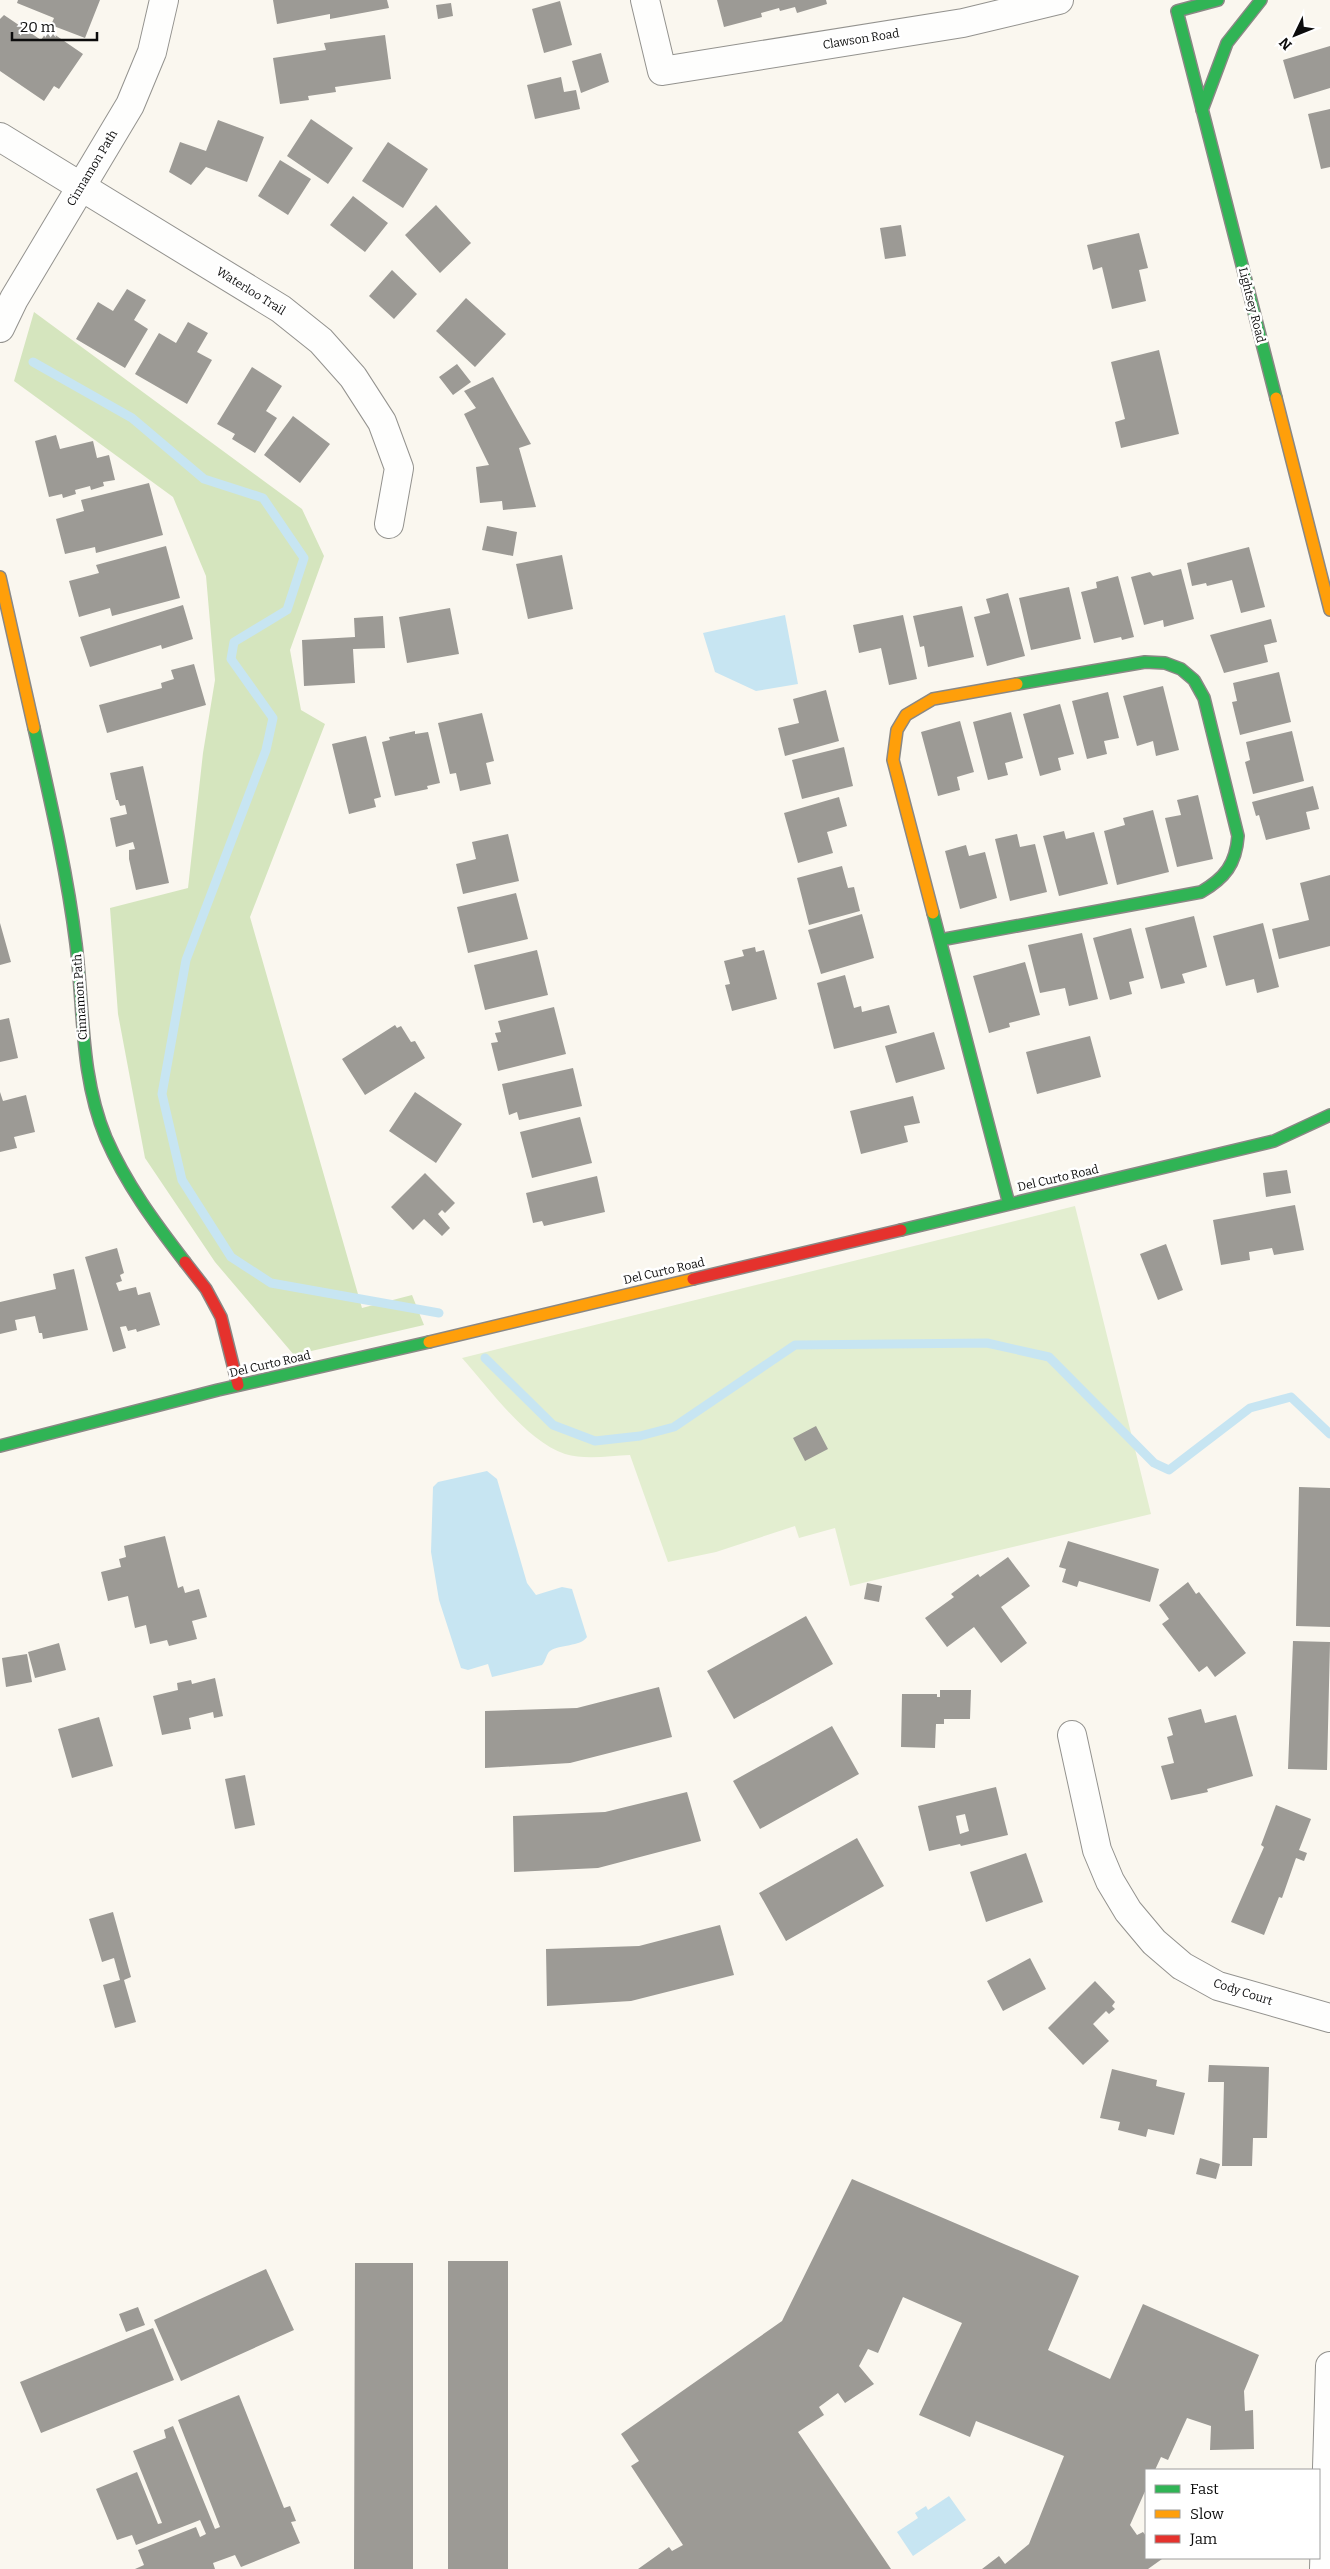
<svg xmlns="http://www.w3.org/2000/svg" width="1330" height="2569" font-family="Bitter,serif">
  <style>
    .green { fill: #e3eed0 }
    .forest { fill: #d5e5be }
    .water { fill: #c7e5f2 }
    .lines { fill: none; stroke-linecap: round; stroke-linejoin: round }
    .stream { stroke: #c7e5f2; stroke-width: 9 }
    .building { fill: #9c9a95; fill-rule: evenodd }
    .street-casing { stroke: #93928e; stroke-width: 30 }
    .fast-casing { stroke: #8a8885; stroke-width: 14 }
    .slow-casing { stroke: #8a8885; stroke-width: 14 }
    .jam-casing { stroke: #8a8885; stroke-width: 14 }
    .street { stroke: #fefefd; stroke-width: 28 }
    .fast { stroke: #30b455; stroke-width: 11 }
    .slow { stroke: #ff9f0a; stroke-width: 11 }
    .jam { stroke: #e5322d; stroke-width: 11 }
    .labels { text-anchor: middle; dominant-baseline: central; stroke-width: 5; stroke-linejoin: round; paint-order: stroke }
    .street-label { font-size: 12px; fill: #0c0c0c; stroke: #fff }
  </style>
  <rect width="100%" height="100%" fill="#faf7ef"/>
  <path class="green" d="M1075,1206L1151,1514L850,1586L835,1528L799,1538L795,1526L716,1552L668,1562L630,1455C610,1456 584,1460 565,1454C526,1441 489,1388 462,1358Z"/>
  <path class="forest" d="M34,312L302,509L324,556L290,650L301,710L325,724L250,917L362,1308L412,1295L424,1325L294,1355L215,1262L145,1158L118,1014L110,908L188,888L203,753L215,680L206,576L173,497L14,381Z"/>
  <path class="water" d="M785,615L798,684L756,691L715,672L703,633Z
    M487,1471L497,1479L527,1583L536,1595L562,1587L572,1589L587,1637C580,1647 560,1644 550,1651C546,1654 546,1661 542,1665L492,1677L488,1664L468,1670L461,1668L439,1600L431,1552L433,1487L438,1482Z
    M949,2496L966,2520L913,2556L897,2532L918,2518L915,2513L926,2506L928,2510Z"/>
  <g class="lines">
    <path class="stream" d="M33,362L132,418L204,479L263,498L304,558L287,610L234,642L231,659L273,718L266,750L186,960L162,1094L182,1180L231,1257L271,1283L439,1313
      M485,1358L553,1425L595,1441L640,1436L674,1427L795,1345L987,1343L1049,1357L1154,1463L1169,1470L1250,1408L1291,1397L1330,1434"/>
  </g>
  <path class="building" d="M18,0H100L85,38L51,25L54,18L17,3Z
    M273,0H387L389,8L330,19V14L277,24Z
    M717,0H826L827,4L797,13L795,7L780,11L779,8L761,13L762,17L724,27Z
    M560,1L572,45L544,53L532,9Z
    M451,3L453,16L438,19L436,5Z
    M4,15L41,40L48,30L83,54L59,89L54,86L44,101L0,71V19Z
    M385,35L391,79L335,87L336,92L308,96L309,100L280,104L273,58L326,50L324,43Z
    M1330,46V88L1294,99L1283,60Z
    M601,53L609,82L581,93L572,61Z
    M561,77L564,92L576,90L580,109L535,119L527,85Z
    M1330,109V167L1321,169L1308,114Z
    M311,119L353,148L328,184L287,156Z
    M218,120L264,137L247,182L206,167L191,185L169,172L180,142L206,151Z
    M388,142L428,169L403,208L362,181Z
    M280,160L311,179L288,215L258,196Z
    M353,196L388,223L365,252L330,225Z
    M436,205L471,243L440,273L405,235Z
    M901,225L906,256L885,259L880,228Z
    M1139,233L1148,268L1139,270L1146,301L1112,309L1102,267L1093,270L1087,245Z
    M392,270L417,294L394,319L369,296Z
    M127,289L146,300L134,320L148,329L125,368L76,339L98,302L113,311Z
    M466,298L506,334L475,367L436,331Z
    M188,322L208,333L197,352L212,360L187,404L135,374L159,333L176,343Z
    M1159,350L1179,434L1121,448L1115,422L1125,419L1111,362Z
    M457,364L471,382L453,395L439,377Z
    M252,367L282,386L266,411L277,418L255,453L232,439L235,434L217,424Z
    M493,377L531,444L519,448L536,507L503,510L502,501L480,503L476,467L489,465L464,414L476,408L464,391Z
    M293,416L330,444L300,483L264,455Z
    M56,435L60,449L93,441L97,458L109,455L115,480L103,482L104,486L91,490L90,486L75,490L76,494L63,498L62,494L49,497L35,441Z
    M149,483L163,535L96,553L95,547L65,554L56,519L84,511L81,500Z
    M487,526L517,532L513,556L482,550Z
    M166,546L180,598L112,616L110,608L79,617L69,581L99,573L96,565Z
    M1249,547L1265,607L1241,613L1232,580L1207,586L1206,583L1192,586L1187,563Z
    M562,555L573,609L528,619L516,564Z
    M1181,569L1194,619L1164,627L1163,620L1144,625L1131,577L1150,572L1153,576Z
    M1118,576L1134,637L1122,640L1121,637L1094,643L1081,592L1097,588L1096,582Z
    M1069,587L1081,639L1031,650L1019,598Z
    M1008,593L1025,656L987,666L974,617L990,613L986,599Z
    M183,605L193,639L162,649L161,645L90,667L80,637Z
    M962,606L974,657L928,667L924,646L920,647L913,616Z
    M450,608L459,654L407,663L399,617Z
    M903,615L917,679L889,685L881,648L859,653L853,625Z
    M383,616L385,648L353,649L355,683L304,686L302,640L355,637L354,618Z
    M1271,619L1277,642L1264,645L1268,662L1224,673L1210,635Z
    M194,664L206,705L107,733L99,705L162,688L161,683L174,679L171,670Z
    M1279,672L1291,722L1240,735L1233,706L1232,702L1237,701L1233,683Z
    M1163,686L1179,750L1156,756L1153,741L1137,746L1123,696Z
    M826,690L839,741L785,756L778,728L799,723L793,699Z
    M1108,692L1119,738L1104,741L1107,754L1087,759L1072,701Z
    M1060,704L1074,754L1058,758L1061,770L1040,776L1023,714Z
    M1011,712L1023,758L1005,763L1008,775L988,780L973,722Z
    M482,713L494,761L486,763L491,784L460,791L456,773L450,774L438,723Z
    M960,721L974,772L957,777L960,790L938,796L921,732Z
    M415,731V734L428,732L440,783L427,786L428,789L395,796L382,742L390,740L389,737Z
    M1292,731L1304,781L1253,794L1245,762L1250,760L1246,742Z
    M366,736L381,797L374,799L376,807L349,814L332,744Z
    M844,747L853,786L802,799L792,760Z
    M143,766L169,883L136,890L129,859V850L135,849L133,842L116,847L110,818L127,814L125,805L120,806L118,800H116L110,773Z
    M1313,786L1319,809L1306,812L1310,829L1266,840L1259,815L1256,816L1252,802Z
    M1198,795L1213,859L1177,867L1165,818L1181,815L1177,800Z
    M839,797L847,826L827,832L833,853L798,863L784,813Z
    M1153,810L1169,872L1117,885L1104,831L1125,825L1123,818Z
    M1064,831L1066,839L1094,832L1108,884L1059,896L1043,836Z
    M508,834L519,881L463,894L456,864L476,859L472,842Z
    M1017,834L1020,847L1035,844L1047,892L1010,901L995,839Z
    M966,845L969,856L985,852L997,898L960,909L945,851Z
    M842,866L848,888L854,887L860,911L809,925L797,878Z
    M1330,875V946L1279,959L1272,929L1309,920L1300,883Z
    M516,893L528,939L468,953L457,907Z
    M862,914L874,958L821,974L808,930Z
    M1194,916L1207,967L1182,974L1185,983L1161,989L1145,928Z
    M0,923L11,962L0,965Z
    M1263,923L1279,987L1257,993L1254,979L1226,986L1213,936Z
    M1131,928L1144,978L1129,982L1132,994L1110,1000L1093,938Z
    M1082,933L1098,999L1069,1006L1065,988L1040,993L1028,945Z
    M755,947L756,952L764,950L777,999L732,1011L725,985L730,984L724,961L744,956L742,950Z
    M537,950L548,995L485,1010L474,965Z
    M1025,962L1040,1015L1009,1023L1010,1027L989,1033L973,976Z
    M845,975L854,1008L861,1006L862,1012L889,1005L897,1033L834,1049L817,983Z
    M554,1007L566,1054L498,1071L491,1043L498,1042L495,1033L501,1032L498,1021Z
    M9,1018L18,1058L0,1062V1020Z
    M395,1025L397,1028L401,1026L411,1042L415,1041L425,1058L365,1095L342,1059Z
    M934,1032L945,1069L896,1083L885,1046Z
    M1090,1036L1101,1077L1037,1094L1026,1052Z
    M573,1068L582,1106L519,1120L517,1112L509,1115L502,1084Z
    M0,1092L3,1101L26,1095L35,1132L14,1137L17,1148L0,1152Z
    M415,1092L462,1124L436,1163L389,1131Z
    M913,1096L920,1123L904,1126L908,1142L861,1154L850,1111Z
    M580,1117L592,1163L532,1178L520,1132Z
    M1287,1170L1291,1193L1266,1197L1263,1173Z
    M425,1173L455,1203L445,1213L442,1210L438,1214L450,1228L442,1236L424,1219L413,1230L391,1207Z
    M597,1176L605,1212L544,1226L542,1221L533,1223L526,1193Z
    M1295,1205L1304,1250L1274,1255L1272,1248L1249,1252L1250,1260L1221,1265L1213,1220Z
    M1166,1244L1183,1290L1158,1300L1140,1254Z
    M117,1248L124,1273L120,1275L122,1281L116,1283L119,1291L136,1287L138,1295L150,1292L160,1325L137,1332L136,1329L128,1331L126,1326L120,1327L126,1348L113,1352L85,1257Z
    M74,1269L88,1330L43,1339L42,1333H39L35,1316L15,1320L17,1330L0,1334V1302L56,1289L53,1274Z
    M816,1426L828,1449L805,1461L793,1438Z
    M1299,1487L1330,1488V1627L1296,1626Z
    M165,1536L178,1588L183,1586L185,1593L199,1589L207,1617L192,1621L197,1639L169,1646L167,1640L150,1644L146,1625L135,1628L128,1596L108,1601L101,1572L121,1567L119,1559L126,1557L124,1546Z
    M1068,1541L1159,1569L1150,1602L1079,1581L1077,1587L1062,1582L1066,1569L1059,1567Z
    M1008,1557L1030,1586L1001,1607L1027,1643L1001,1663L974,1627L947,1647L925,1618L954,1597L951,1594L978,1574L980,1577Z
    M1188,1582L1196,1594L1199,1592L1246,1653L1215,1677L1207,1666L1199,1672L1162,1624L1169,1619L1159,1605Z
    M867,1583L882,1586L879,1602L864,1599Z
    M806,1616L833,1664L734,1719L707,1671Z
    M1293,1641L1330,1642L1327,1770L1288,1769Z
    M59,1643L66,1670L35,1678L28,1652Z
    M27,1654L32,1682L6,1687L2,1658Z
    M215,1678L223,1716L214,1718L213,1712L189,1718L191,1729L162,1735L153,1696L178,1690L177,1683L191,1680L192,1684Z
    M659,1687L672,1737L570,1763L485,1768V1711L577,1708Z
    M940,1690H971L970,1719H944V1724H936L935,1748L901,1747L902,1694H937V1697H940Z
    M1201,1709L1205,1723L1236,1715L1253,1776L1207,1789L1208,1792L1171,1800L1161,1766L1174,1763L1167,1737L1173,1735L1168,1718Z
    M99,1717L113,1766L72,1778L58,1729Z
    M832,1726L859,1774L760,1829L733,1781Z
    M245,1775L255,1825L235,1829L225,1779Z
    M996,1787L1008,1835L961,1846L960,1844L929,1851L918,1806ZM965,1814L969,1831L960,1834L956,1816Z
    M687,1792L701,1841L598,1868L514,1872L513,1816L605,1812Z
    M1276,1805L1311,1819L1299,1850L1307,1853L1304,1861L1296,1858L1282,1898L1279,1897L1264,1935L1231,1922L1264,1847L1261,1845Z
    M857,1838L884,1886L786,1941L759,1893Z
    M1026,1853L1043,1902L986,1922L970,1872Z
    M113,1912L131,1977L124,1980L136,2022L115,2028L103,1985L120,1980L114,1958L102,1962L89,1919Z
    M720,1925L734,1975L631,2001L547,2006L546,1949L639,1946Z
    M1030,1958L1046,1989L1003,2011L987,1981Z
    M1095,1981L1115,2002L1112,2006L1115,2009L1109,2014L1106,2011L1093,2024L1109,2041L1083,2065L1048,2028Z
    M1209,2065L1269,2067L1267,2138H1253L1252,2166H1222L1224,2082H1208Z
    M1112,2069L1157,2080L1156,2086L1185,2093L1174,2135L1148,2129L1146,2137L1118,2130L1120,2122L1100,2118Z
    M1200,2158L1220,2164L1216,2179L1196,2174Z
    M852,2179L1079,2276L1048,2350L1110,2379L1143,2304L1259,2355L1244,2391L1245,2411L1253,2410L1254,2449L1210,2450L1211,2426L1187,2418L1168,2460L1161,2457L1155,2470H1146V2489L1130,2525L1137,2535L1143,2532L1146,2536V2558L1162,2559L1148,2569H982L999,2556L1005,2564L1029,2544L1064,2456L976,2421L970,2437L919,2415L962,2323L903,2297L878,2353L868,2349L859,2366L874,2384L845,2403L838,2393L819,2407L824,2415L798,2432L891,2569H638L669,2547L672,2551L683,2545L631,2466L639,2461L621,2434L782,2321Z
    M448,2261H508V2569H448Z
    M355,2263H413V2569H354Z
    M266,2269L294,2330L181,2381L154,2320Z
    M138,2307L145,2325L126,2332L119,2314Z
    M153,2328L174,2380L41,2433L20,2382Z
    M239,2395L284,2508L290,2506L296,2521L291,2522L300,2543L241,2567L235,2555L213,2563L215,2569H135L144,2565L138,2550L196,2527L200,2537L206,2534L200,2520L136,2545L132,2535L117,2540L96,2489L137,2472L158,2524L162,2523L133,2451L166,2438L164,2430L173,2426L215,2529L220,2527L178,2420Z"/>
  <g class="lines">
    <defs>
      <path id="street" d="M645,0L662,71L963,23L1059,0
        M0,137L281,309L321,341L353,377L382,422L399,468L389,524
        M0,328L14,299L130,105L152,52L164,0
        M1072,1735L1097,1850L1110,1881L1128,1911L1154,1942L1182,1966L1218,1986L1330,2018
        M1324,2569L1330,2366"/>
      <path id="fast" d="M1218,0L1177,11L1276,398
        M1202,110L1227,43L1261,0
        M34,728C50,799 67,871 76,944C84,1009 80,1076 106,1138C126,1184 155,1223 185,1262
        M933,913L1009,1204
        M940,940L1201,892C1225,878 1236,864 1238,836L1204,698L1194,680L1181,669L1165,663L1145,662L1017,684
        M901,1230L1274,1141L1330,1115
        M0,1446L218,1390L429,1342"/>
      <path id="slow" d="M1276,398L1330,610
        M0,577L34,728
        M933,913L893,760L897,730L906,715L933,699L1017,684
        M429,1342L693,1279"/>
      <path id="jam" d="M185,1262L206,1289L221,1317L238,1385
        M693,1279L901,1230"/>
    </defs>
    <use href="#street" class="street-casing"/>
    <use href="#fast" class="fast-casing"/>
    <use href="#slow" class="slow-casing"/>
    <use href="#jam" class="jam-casing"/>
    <use href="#street" class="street"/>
    <use href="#fast" class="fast"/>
    <use href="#slow" class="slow"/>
    <use href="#jam" class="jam"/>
  </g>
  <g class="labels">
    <g class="street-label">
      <text transform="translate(861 39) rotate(-9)">Clawson Road</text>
      <text transform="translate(92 168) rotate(-59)">Cinnamon Path</text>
      <text transform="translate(251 291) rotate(32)">Waterloo Trail</text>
      <text transform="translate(1252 305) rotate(76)">Lightsey Road</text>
      <text transform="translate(80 997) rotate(-94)">Cinnamon Path</text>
      <text transform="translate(1058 1178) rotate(-13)">Del Curto Road</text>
      <text transform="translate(664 1271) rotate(-13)">Del Curto Road</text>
      <text transform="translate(270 1364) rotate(-13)">Del Curto Road</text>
      <text transform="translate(1243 1992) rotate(18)">Cody Court</text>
    </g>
  </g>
  <rect x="1145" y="2469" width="175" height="90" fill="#ffffff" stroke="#9e9e9e"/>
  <rect x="1155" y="2485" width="25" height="8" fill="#30b455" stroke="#9e9e9e"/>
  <text x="1190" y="2494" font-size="15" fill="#0c0c0c">Fast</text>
  <rect x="1155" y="2510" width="25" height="8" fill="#ff9f0a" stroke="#9e9e9e"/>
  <text x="1190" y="2519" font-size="15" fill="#0c0c0c">Slow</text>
  <rect x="1155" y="2535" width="25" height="8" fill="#e5322d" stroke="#9e9e9e"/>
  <text x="1190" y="2544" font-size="15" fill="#0c0c0c">Jam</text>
  <g transform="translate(1295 35) rotate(227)" stroke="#ffffff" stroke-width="4" paint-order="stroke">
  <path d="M0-4L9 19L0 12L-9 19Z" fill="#0c0c0c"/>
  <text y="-8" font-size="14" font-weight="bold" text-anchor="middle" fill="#0c0c0c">N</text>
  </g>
  <path d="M12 32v8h85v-8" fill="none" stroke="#0c0c0c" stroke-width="2.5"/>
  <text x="20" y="32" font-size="15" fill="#0c0c0c" stroke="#ffffff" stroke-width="4" paint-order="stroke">20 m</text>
</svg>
